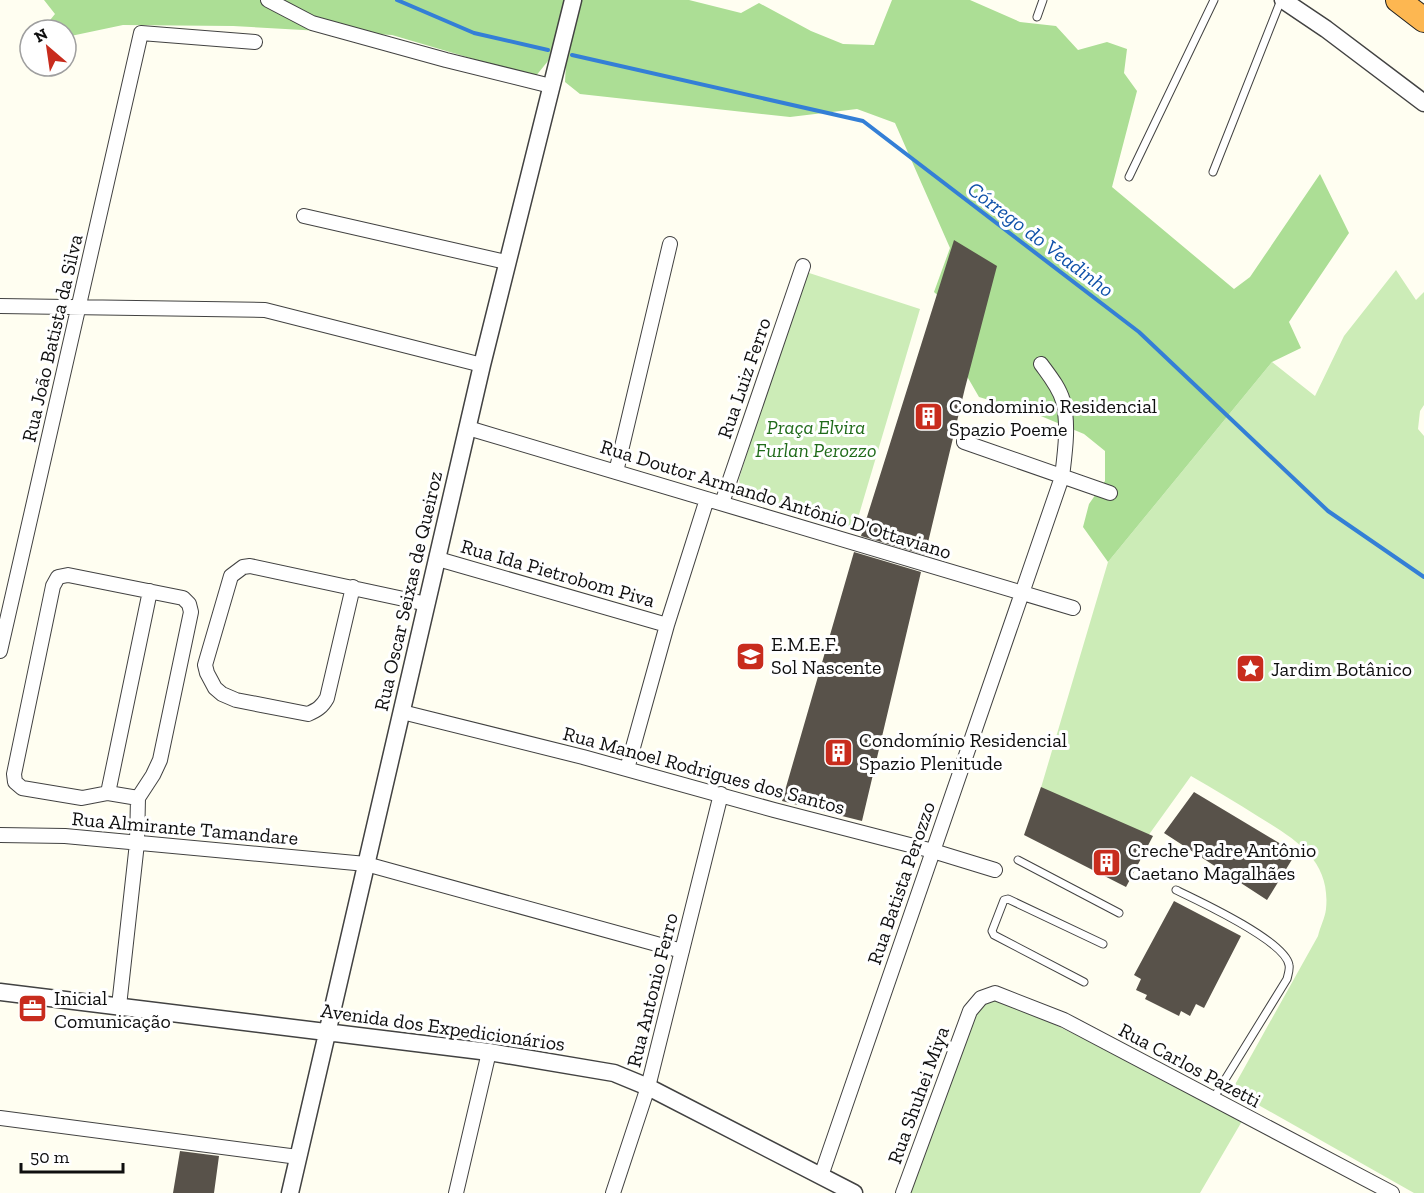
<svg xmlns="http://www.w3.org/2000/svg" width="1424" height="1193" font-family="'Zilla Slab',serif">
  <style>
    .green { fill: #ccecb7 }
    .forest { fill: #acde95 }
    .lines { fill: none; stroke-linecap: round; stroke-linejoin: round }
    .stream { stroke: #347fd6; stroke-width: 4 }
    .building { fill: #58524a }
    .service-casing { stroke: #424242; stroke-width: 9 }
    .minor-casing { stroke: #424242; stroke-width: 16 }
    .tertiary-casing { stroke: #424242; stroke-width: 19 }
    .motorway-casing { stroke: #202020; stroke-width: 26 }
    .service { stroke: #fff; stroke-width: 7 }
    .minor { stroke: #fff; stroke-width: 14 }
    .tertiary { stroke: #fff; stroke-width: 16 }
    .motorway { stroke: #fdb751; stroke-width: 24 }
    .labels { text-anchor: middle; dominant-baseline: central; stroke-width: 6; stroke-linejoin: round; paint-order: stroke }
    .street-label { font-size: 20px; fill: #0f0f0f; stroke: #fff }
    .poi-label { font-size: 20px; fill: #0f0f0f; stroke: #fff; text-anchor: start }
    .park-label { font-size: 20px; font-style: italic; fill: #206b1a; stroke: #fff }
    .water-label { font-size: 21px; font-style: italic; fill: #0f51a9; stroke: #fff }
  </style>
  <rect width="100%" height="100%" fill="#fffef1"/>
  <path class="green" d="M1396,270L1416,300L1424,292V405L1420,411L1418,429L1424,436V1193H1414L1232,1090L1318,936C1320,927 1325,918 1326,909C1331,860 1295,839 1259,817C1237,803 1214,789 1191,776L1135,854L1032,818L1108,562L1272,362L1315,396L1344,336Z
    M803,271L920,309L855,528L749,500L740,487L739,479Z
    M997,997L1245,1116L1200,1193H911L973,1015L983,1003Z"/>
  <path class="forest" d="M44,0H689L741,13L759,3L811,31L843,44L874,45L892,0H970L1020,22L1056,26L1078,50L1107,42L1127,49L1124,73L1137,91L1112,187L1234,289L1250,277L1320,174L1349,233L1289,322L1301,348L1272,362L1108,562L1083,527L1089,504L1105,481V451L1084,434L1036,414L979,397L957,359L956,312L934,292L950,248L895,123L857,109L790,117L580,94L565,82L567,45L557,31L548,61L535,77L392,35L233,26L123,25L66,37V30H47L46,25L55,14Z"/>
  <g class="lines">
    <path class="stream" d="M397,0L474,33L548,50
      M572,55L863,121L1139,332L1328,511L1424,577"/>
  </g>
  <path class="building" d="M954,240L997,266L965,388L925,555L861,536Z
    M854,552L921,572L862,821L782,801Z
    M1041,787L1153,836L1126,887L1024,835Z
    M1194,792L1296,853L1267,900L1164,833Z
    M1174,901L1241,936L1204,1008L1196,1004L1190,1016L1181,1011L1179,1016L1145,999L1147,995L1136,990L1141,979L1134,975Z
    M180,1151L219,1156L214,1193H173Z"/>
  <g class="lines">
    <defs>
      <path id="service" d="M1037,17L1043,0
        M1213,172L1281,0
        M1129,177L1214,0
        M1018,860L1119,913
        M1176,890C1199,901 1285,941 1289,965C1290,969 1288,975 1287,979L1213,1099
        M1084,982L994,935L992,931L1004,900L1008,899L1103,944"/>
      <path id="minor" d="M268,0L312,23L446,60L551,86
        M304,216L506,262
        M0,306L265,310L482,365
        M468,428L1073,608
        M964,442L1110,493
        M616,472L670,244
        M722,503L803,266
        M438,559L667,625
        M353,587L327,698C322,707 317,710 308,714L236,700L222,694L215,688L207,673L205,665L231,576L243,567L250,566L427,604
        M0,651L141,33L255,42
        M402,712L583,757L774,810L933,851L995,870
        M627,769L667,625L707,499
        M108,793L150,591
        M0,835L65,836L366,864L682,951
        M119,1006L137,843L138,798L153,775L160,760L191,612L189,604L183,598L68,575L58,577L53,586L14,774L15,782L22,788L82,798L108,793L138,798
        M0,1118L298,1157
        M821,1176L1062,477C1065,452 1069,425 1063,401C1059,387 1049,375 1041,364
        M456,1193L489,1052
        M613,1193L648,1087L721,794
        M903,1193L970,1011L981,998L995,993L1064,1020L1392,1193"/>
      <path id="tertiary" d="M1283,0L1326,29L1424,103
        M0,992L489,1052L614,1073L648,1087L854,1193
        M290,1193L482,365L573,0"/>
      <path id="motorway" d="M1398,0L1424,20"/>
    </defs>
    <use href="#service" class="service-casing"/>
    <use href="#minor" class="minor-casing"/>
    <use href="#tertiary" class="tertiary-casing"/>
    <use href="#motorway" class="motorway-casing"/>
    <use href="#service" class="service"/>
    <use href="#minor" class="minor"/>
    <use href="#tertiary" class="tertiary"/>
    <use href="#motorway" class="motorway"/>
  </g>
  <defs>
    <symbol id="building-square" viewBox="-11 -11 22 22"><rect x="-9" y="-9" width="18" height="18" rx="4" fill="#c82c1d" stroke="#fff"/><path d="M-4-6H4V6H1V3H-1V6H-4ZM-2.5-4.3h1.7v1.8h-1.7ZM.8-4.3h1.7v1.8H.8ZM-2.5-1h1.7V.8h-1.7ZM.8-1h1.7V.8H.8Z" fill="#fff"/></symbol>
    <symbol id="school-square" viewBox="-11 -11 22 22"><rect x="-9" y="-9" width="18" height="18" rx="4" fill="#c82c1d" stroke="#fff"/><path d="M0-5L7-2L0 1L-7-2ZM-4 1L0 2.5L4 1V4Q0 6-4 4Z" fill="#fff"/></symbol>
    <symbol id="sight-square" viewBox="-11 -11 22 22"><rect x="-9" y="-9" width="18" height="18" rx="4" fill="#c82c1d" stroke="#fff"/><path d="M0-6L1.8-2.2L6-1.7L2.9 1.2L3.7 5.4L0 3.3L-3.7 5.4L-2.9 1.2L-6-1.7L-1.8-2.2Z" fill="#fff"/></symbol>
    <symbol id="office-square" viewBox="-11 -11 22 22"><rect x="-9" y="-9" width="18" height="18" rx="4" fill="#c82c1d" stroke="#fff"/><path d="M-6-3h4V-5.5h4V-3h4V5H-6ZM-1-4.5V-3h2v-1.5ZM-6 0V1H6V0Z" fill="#fff"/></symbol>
  </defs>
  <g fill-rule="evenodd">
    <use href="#building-square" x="912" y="400" width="33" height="33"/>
    <use href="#school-square" x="734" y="640" width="33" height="33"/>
    <use href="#sight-square" x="1234" y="652" width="33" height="33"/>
    <use href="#building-square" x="822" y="736" width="33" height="33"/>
    <use href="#building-square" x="1090" y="846" width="33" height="33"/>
    <use href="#office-square" x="16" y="992" width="33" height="33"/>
  </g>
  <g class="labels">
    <g class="street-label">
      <text transform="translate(52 338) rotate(-77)">Rua João Batista da Silva</text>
      <text transform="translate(744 378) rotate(-71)">Rua Luiz Ferro</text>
      <text transform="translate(776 499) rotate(17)">Rua Doutor Armando Antônio D'Ottaviano</text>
      <text transform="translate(558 573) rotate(16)">Rua Ida Pietrobom Piva</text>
      <text transform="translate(408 591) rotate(-77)">Rua Oscar Seixas de Queiroz</text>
      <text transform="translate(704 770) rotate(15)">Rua Manoel Rodrigues dos Santos</text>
      <text transform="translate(185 828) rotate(5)">Rua Almirante Tamandare</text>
      <text transform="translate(901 883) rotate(-71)">Rua Batista Perozzo</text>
      <text transform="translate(652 990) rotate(-76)">Rua Antonio Ferro</text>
      <text transform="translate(443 1027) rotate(8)">Avenida dos Expedicionários</text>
      <text transform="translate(1190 1065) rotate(28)">Rua Carlos Pazetti</text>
      <text transform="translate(918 1095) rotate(-70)">Rua Shuhei Miya</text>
    </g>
    <g class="poi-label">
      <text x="949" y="406">Condominio Residencial<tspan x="949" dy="23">Spazio Poeme</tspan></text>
      <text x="771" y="644">E.M.E.F.<tspan x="771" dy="23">Sol Nascente</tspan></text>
      <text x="1271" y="669">Jardim Botânico</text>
      <text x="859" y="740">Condomínio Residencial<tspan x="859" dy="23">Spazio Plenitude</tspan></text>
      <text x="1128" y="850">Creche Padre Antônio<tspan x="1128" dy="23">Caetano Magalhães</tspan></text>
      <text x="54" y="998">Inicial<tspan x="54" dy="23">Comunicação</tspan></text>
    </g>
    <g class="park-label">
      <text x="816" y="427">Praça Elvira<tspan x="816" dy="23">Furlan Perozzo</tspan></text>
    </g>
    <g class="water-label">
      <text transform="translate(1041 239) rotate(37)">Córrego do Veadinho</text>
    </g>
  </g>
  <g transform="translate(48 48) rotate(331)"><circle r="28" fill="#ffffff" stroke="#9f9f9f" stroke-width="1.5"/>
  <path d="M0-4.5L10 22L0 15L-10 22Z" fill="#c82c1d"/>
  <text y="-9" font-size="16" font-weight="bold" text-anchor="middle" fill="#0f0f0f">N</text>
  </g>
  <path d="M21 1163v9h102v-9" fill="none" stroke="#0f0f0f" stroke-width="3"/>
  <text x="30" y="1163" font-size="18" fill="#0f0f0f" stroke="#ffffff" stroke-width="4.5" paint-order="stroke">50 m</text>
</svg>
